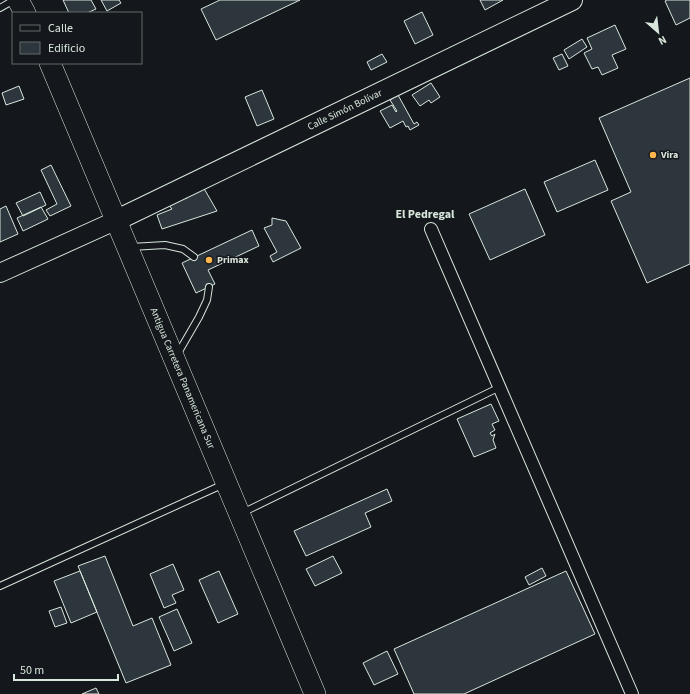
<svg xmlns="http://www.w3.org/2000/svg" width="690" height="694" font-family="'Source Sans 3',sans-serif">
  <style>
    .building { fill: #2c363c; stroke: #d8e6dc }
    .lines { fill: none; stroke-linecap: round; stroke-linejoin: round }
    .service-casing { stroke: #d8e6dc; stroke-width: 8 }
    .minor-casing { stroke: #d8e6dc; stroke-width: 14 }
    .secondary-casing { stroke: #d8e6dc; stroke-width: 20 }
    .primary-casing { stroke: #d8e6dc; stroke-width: 22 }
    .trunk-casing { stroke: #d8e6dc; stroke-width: 22 }
    .service { stroke: #14181c; stroke-width: 6 }
    .minor { stroke: #14181c; stroke-width: 12 }
    .secondary { stroke: #14181c; stroke-width: 18 }
    .primary { stroke: #14181c; stroke-width: 20 }
    .trunk { stroke: #14181c; stroke-width: 21 }
    .poi-dot { fill: #ffb74d; stroke: #14181c; stroke-width: 1.5 }
    .labels { text-anchor: middle; dominant-baseline: central; stroke-width: 3; stroke-linejoin: round; paint-order: stroke }
    .street-label { font-size: 10px; fill: #d8e6dc; stroke: #14181c }
    .poi-label { font-size: 10px; font-weight: bold; fill: #d8e6dc; stroke: #14181c; text-anchor: start }
    .quarter-label { font-size: 12px; font-weight: bold; fill: #d8e6dc; stroke: #14181c }
  </style>
  <rect width="100%" height="100%" fill="#14181c"/>
  <path class="building" d="M63,0H91L96,9L87,13H69Z
    M101,0H119L121,3L107,11Z
    M220,0H300L216,40L201,9Z
    M480,0H503L485,10Z
    M667,0H690V18L676,25L665,1Z
    M422,12L433,35L415,44L404,21Z
    M615,25L626,49L612,55L618,68L602,75L598,67L592,69L584,53L592,49L587,38Z
    M582,39L587,47L569,59L564,50Z
    M382,54L387,62L371,70L367,62Z
    M562,54L568,66L559,70L553,58Z
    M690,78V264L647,283L611,201L631,192L599,118Z
    M431,83L440,97L431,103L429,100L420,106L412,95Z
    M19,86L24,99L6,105L2,93Z
    M262,90L274,119L257,126L245,97Z
    M398,95L414,124L417,122L419,125L410,130L408,126L406,127L403,121L390,128L380,111L392,105L396,112L397,111L390,100Z
    M595,160L608,190L557,212L544,182Z
    M51,165L71,206L50,216L46,210L57,204L41,170Z
    M202,185L217,211L162,229L157,215L172,209L168,204L183,195L186,199L194,189Z
    M525,189L545,235L490,260L469,214Z
    M40,192L46,205L23,216L16,203Z
    M6,206L18,234L0,242V209Z
    M41,207L48,219L23,231L17,218Z
    M272,218L286,221L301,248L273,262L270,256L277,252L264,228L272,225Z
    M252,230L259,246L208,270L215,284L196,293L182,263Z
    M491,404L499,421L492,424L495,430L490,433L492,436L495,434L493,440L496,448L474,457L457,419Z
    M387,489L392,501L365,513L371,527L306,556L294,531Z
    M105,556L133,626L152,618L171,665L126,683L78,566Z
    M333,556L342,573L315,586L306,569Z
    M173,564L184,590L172,595L176,603L164,608L150,574Z
    M542,568L546,576L529,585L525,577Z
    M80,571L97,612L71,623L54,581Z
    M219,571L238,614L218,623L199,580Z
    M566,571L595,634L464,694H414L394,649Z
    M61,607L67,623L55,627L49,611Z
    M177,609L192,643L174,651L159,617Z
    M387,651L398,674L374,685L363,663Z
    M96,688L99,694H82Z"/>
  <g class="lines">
    <defs>
      <path id="service" d="M0,8L14,0
        M131,247L165,245L183,249L194,257
        M177,355L199,317L207,300L209,287
        M242,513L500,387
        M0,586L224,484"/>
      <path id="minor" d="M431,229L632,694"/>
      <path id="secondary" d="M0,273L117,220"/>
      <g id="primary">
        <path id="s1" d="M117,220L572,0"/>
      </g>
      <g id="trunk">
        <path d="M18,0L25,13"/>
        <path id="s2" d="M50,63L315,694"/>
      </g>
    </defs>
    <use href="#service" class="service-casing"/>
    <use href="#minor" class="minor-casing"/>
    <use href="#secondary" class="secondary-casing"/>
    <use href="#primary" class="primary-casing"/>
    <use href="#trunk" class="trunk-casing"/>
    <use href="#service" class="service"/>
    <use href="#minor" class="minor"/>
    <use href="#secondary" class="secondary"/>
    <use href="#primary" class="primary"/>
    <use href="#trunk" class="trunk"/>
  </g>
  <g class="poi-dot">
    <circle cx="653" cy="155" r="4"/>
    <circle cx="209" cy="260" r="4"/>
  </g>
  <g class="labels">
    <g class="street-label">
      <text stroke="none"><textPath href="#s1" startOffset="253">Calle Simón Bolívar</textPath></text>
      <text stroke="none"><textPath href="#s2" startOffset="342">Antigua Carretera Panamericana Sur</textPath></text>
    </g>
    <g class="poi-label">
      <text x="661" y="155">Vira</text>
      <text x="217" y="260">Primax</text>
    </g>
    <g class="quarter-label">
      <text x="425" y="214">El Pedregal</text>
    </g>
  </g>
  <rect x="12" y="12" width="130" height="52" fill="#14181c" stroke="#626a69"/>
  <rect x="20" y="25" width="20" height="6" fill="#14181c" stroke="#626a69"/>
  <text x="48" y="32" font-size="12" fill="#d8e6dc">Calle</text>
  <rect x="20" y="42" width="20" height="12" fill="#2c363c" stroke="#626a69"/>
  <text x="48" y="52" font-size="12" fill="#d8e6dc">Edificio</text>
  <g transform="translate(658 32) rotate(152)" stroke="#14181c" stroke-width="3" paint-order="stroke">
  <path d="M0-3L7 15L0 10L-7 15Z" fill="#d8e6dc"/>
  <text y="-6" font-size="11" font-weight="bold" text-anchor="middle" fill="#d8e6dc">N</text>
  </g>
  <path d="M14 674v6h104v-6" fill="none" stroke="#d8e6dc" stroke-width="2"/>
  <text x="20" y="674" font-size="12" fill="#d8e6dc" stroke="#14181c" stroke-width="3" paint-order="stroke">50 m</text>
</svg>
